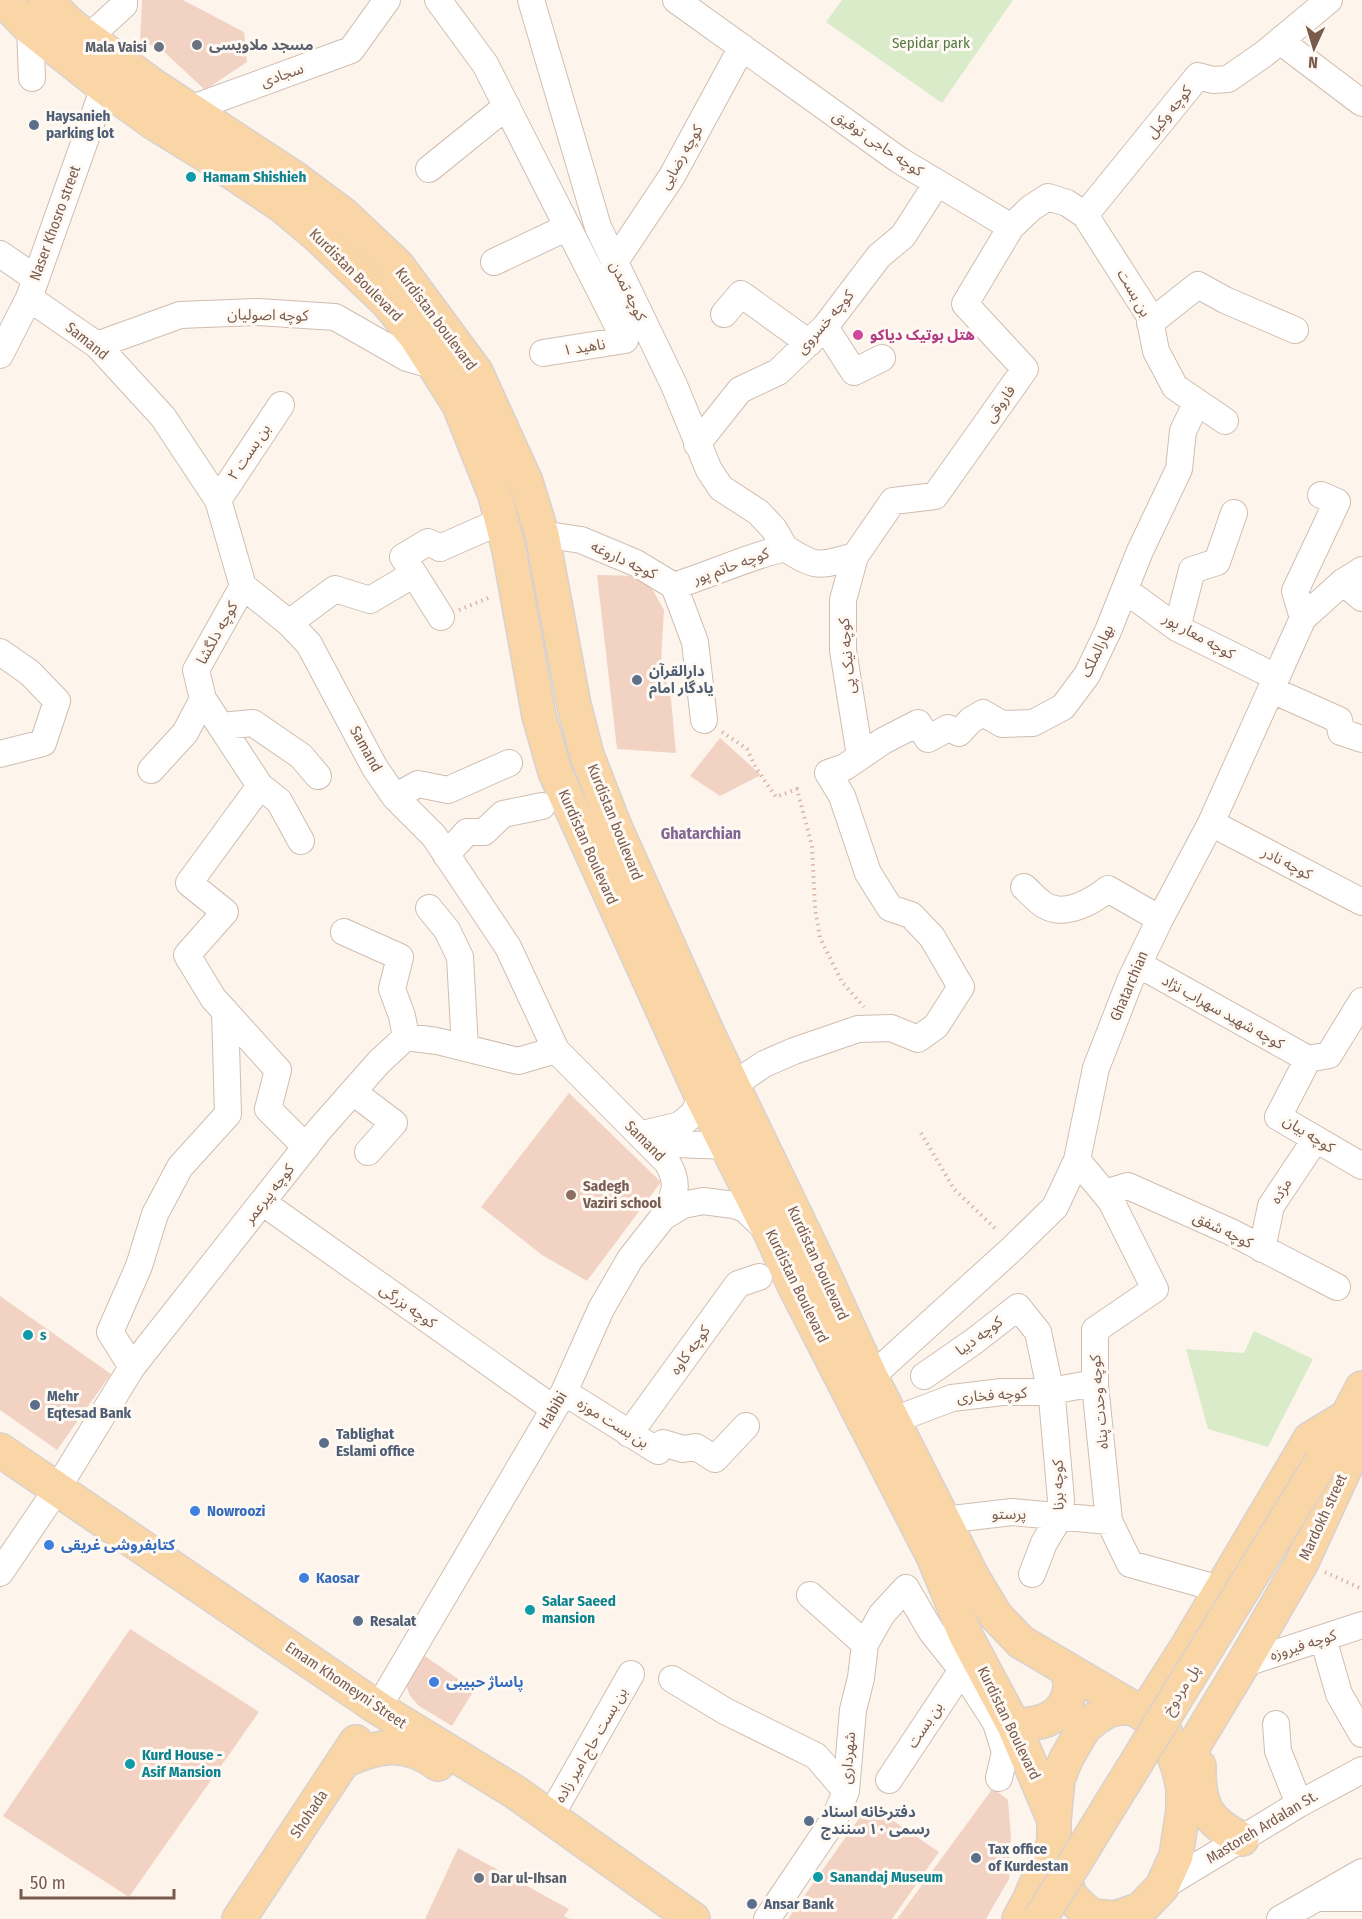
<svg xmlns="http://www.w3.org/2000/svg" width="1362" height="1919" font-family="'Fira Sans Condensed','Noto Sans Arabic',sans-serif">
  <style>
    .green { fill: #d9ebc9 }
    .building { fill: #f2d3c3 }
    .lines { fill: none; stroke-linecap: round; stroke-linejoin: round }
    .minor-casing { stroke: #d0bdb0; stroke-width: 28 }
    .major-casing { stroke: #d9d1cd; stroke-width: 36 }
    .path { stroke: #d8b6a6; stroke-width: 4; stroke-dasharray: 1.5 4.5; stroke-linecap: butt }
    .minor { stroke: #fff; stroke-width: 26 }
    .major { stroke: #fad6a6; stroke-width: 33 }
    .major-bridge-casing { stroke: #d9d1cd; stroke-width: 36; stroke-linecap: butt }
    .major-bridge { stroke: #fad6a6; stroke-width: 33 }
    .worship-dot { fill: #6b7280; stroke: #fff9f3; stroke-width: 2 }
    .service-dot { fill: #5c6f8a; stroke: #fff9f3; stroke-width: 2 }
    .culture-dot { fill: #0f9aa8; stroke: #fff9f3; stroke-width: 2 }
    .hotel-dot { fill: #d1479c; stroke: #fff9f3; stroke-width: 2 }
    .education-dot { fill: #8d6e63; stroke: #fff9f3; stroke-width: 2 }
    .shop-dot { fill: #3f7fe0; stroke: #fff9f3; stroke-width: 2 }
    .labels { text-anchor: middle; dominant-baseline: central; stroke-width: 6; stroke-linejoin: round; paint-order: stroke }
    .park-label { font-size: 15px; fill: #567942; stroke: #fff9f3 }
    .worship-label { font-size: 15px; font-weight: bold; fill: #5b616d; stroke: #fff9f3; text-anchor: start }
    .street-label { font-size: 15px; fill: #795b4e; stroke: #fff9f3 }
    .service-label { font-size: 15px; font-weight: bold; fill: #4e5e75; stroke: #fff9f3; text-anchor: start }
    .culture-label { font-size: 15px; font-weight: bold; fill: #0d838f; stroke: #fff9f3; text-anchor: start }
    .hotel-label { font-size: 15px; font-weight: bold; fill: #b23c85; stroke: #fff9f3; text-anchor: start }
    .education-label { font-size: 15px; font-weight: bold; fill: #785e54; stroke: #fff9f3; text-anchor: start }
    .shop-label { font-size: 15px; font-weight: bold; fill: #366cbe; stroke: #fff9f3; text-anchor: start }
    .neighbourhood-label { font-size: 16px; font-weight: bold; fill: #826694; stroke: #fff9f3 }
  </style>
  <rect width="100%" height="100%" fill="#fdf5ec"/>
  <path class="green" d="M842,0H1013L942,103L826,22Z
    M1254,1331L1313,1359L1268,1447L1208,1429L1186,1349L1244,1353Z"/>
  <path class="building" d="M142,0H183L244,32L247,62L205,90L159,47L140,43Z
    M597,575L645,576L664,610L661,661L671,699L676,753L617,749Z
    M720,738L761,775L720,796L690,776Z
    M569,1093L661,1182L587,1281L542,1255L481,1207Z
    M0,1296L111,1374L57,1450L0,1410Z
    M130,1629L259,1712L129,1897L3,1816Z
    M419,1652L474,1690L452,1726L419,1706L410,1696L402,1675Z
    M993,1788L1008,1800L1011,1837L1009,1879L986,1919H897Z
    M869,1804L939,1852L892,1919H788Z
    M458,1848L569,1909L564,1916L570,1919H425Z"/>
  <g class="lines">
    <defs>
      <path id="minor" d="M438,0L485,64L625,340L543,353
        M531,0L598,227L674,385L709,470L721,488L758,512L774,529L785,548
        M676,0L899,160L1011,227L1031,208L1048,197L1067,203L1085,215L1149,315L1156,351L1175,387L1225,421
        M30,28L32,78
        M88,38L124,5V0
        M1280,41L1362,103
        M190,109L351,50L387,0
        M429,169L507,106
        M1085,215L1198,76L1213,80L1228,79L1264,54L1329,0
        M0,254L35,278
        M494,262L568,227
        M614,263L672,176L742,47
        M29,298L97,345L163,417L218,500L243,586L289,623L309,644L375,768L395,797L434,836L508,947L556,1050L667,1162C681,1186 674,1194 663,1217
        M724,314L741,294L809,343
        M1150,323L1198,285L1225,300L1295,330
        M825,327L854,372L882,358
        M97,345L180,315L258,312L335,317L407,358L432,365
        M0,355L29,298L104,87
        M697,444L740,390L778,372L825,327L879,256L903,236L937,183
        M218,500L281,405
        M542,534L581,540L636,563L674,586L695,642L704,720
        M414,574L441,617
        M1343,582L1362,598
        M674,586C712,574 747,557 785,548C818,569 818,566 855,556
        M1125,590L1177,628L1276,677
        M1303,618L1295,591L1337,502L1321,495
        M289,623L335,589L370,600L414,574L403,557L428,542L440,548L501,521
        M1177,628L1192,570L1217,562L1234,513
        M0,652L30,673L57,701L43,743L0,754
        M1272,690L1339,720L1341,732L1362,739
        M203,699L260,786L189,883L225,912L187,955L213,998L278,1070L268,1109L306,1147
        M221,726L253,723L301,756L318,776
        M860,756L843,650V600L855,556L893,501L935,496L1025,369L965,304L1011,227
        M151,770L185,733L203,699L196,670L243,586
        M260,786L279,801L301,841
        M395,797L418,784L448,790L509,763
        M1211,823L1362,902
        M446,855L467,832H484L503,814L542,806
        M1024,887C1031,893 1038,902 1046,906C1066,917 1093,901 1108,889L1160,919
        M429,908L447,930L460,957L465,1048
        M344,932L400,957L392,989L402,1016L406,1037
        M1138,964L1308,1059
        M1308,1059L1278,1117L1362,1166
        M1308,1059L1329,1055L1362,1001
        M733,1085L764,1064L794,1051L858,1029L891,1028L918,1039L936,1026L961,987L932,937L911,915L890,908L868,873L842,796L828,773L845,767L883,741L918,723L928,739L948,728L959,733L971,720L983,713L1002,724L1033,723L1063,707L1087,675L1108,631L1140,551L1179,469L1183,431L1197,402
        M353,1092L394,1123L368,1152
        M643,1134L680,1125L693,1114L702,1097
        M641,1135L661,1139L676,1144L728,1146
        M1077,1160L1111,1201L1155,1289L1095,1330V1385L1109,1521L1130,1564L1220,1589
        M1105,1193L1128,1186L1231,1232L1337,1287
        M262,1202L554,1409
        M1262,1249L1271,1206L1315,1140
        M132,1367L110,1332L139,1266L155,1214L180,1167L228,1114L225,1011
        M924,1376L973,1342L1018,1307L1038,1332L1052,1398L1061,1500L1059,1518L1044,1543L1032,1574
        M871,1377L1014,1247L1055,1207L1077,1160L1096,1068L1130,981L1160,919L1211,823L1303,618L1343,582L1362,570
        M564,1392L658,1451L663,1443L683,1449L696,1447L715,1459L746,1426
        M894,1420L952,1398L1002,1392H1045L1084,1385H1095
        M629,1434L738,1284L759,1277
        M944,1520L1012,1512L1109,1521
        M0,1573L57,1489L132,1367L319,1130L379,1062L406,1037L437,1041L518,1061L556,1050
        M810,1595L865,1644
        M1323,1638L1339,1694L1362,1734
        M1243,1664L1362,1625
        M672,1679L725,1711L816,1756L846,1791
        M378,1708L564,1392L601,1309L630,1259L663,1217L683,1205L703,1201L734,1205L745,1209L766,1229
        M1276,1724L1278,1751L1299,1804
        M889,1780L962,1670
        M550,1817L631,1674
        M1162,1887L1299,1804L1362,1770
        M1320,1898H1362
        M767,1919L835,1818L846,1791L853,1710L861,1678L865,1644L882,1614L906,1588L931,1631L962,1670L996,1723L1005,1752L999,1778
        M1280,1919L1362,1872"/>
      <path id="major" d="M3,0L30,28L104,87L154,123L209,157L281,205L318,236L387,302L416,337L459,405L495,495L509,550L539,716L555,772L702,1097L771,1234L793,1283L933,1556L966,1636L1014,1726L1054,1820V1842L1058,1861L1070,1895L1080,1906L1092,1916L1116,1918L1141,1909L1162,1887L1176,1856L1183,1810V1788L1179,1770L1166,1734L1157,1723L1133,1708H1121L1109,1710L1096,1718L1084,1728L1066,1759L1058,1779L1054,1820
        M45,0L72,26L154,86L293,177L344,215L397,265L476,372L526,482L542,534L574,705L587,755L615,827L710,1038L821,1268L871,1377L972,1576L996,1616L1021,1642L1133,1708
        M1338,1434L1362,1388
        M0,1450L378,1708L515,1792L693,1919
        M1144,1714L1187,1647L1310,1439L1348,1416
        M1014,1726C1024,1725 1036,1724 1046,1720C1066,1712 1076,1688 1066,1670
        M344,1761C378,1745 406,1740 438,1764
        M1199,1766C1198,1806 1207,1822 1242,1839
        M1179,1770L1243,1664L1302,1562L1347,1464L1348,1416
        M239,1919L356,1742
        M1019,1919L1029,1901L1054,1842"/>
    </defs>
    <use href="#minor" class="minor-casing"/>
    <use href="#major" class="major-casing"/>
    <path class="path" d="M459,610L491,597
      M722,732L747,749L756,768L776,797L797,789L812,846L815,908L820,938L842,982L864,1007
      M921,1133L954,1189L998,1231
      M1325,1572L1362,1589"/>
    <use href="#minor" class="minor"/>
    <use href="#major" class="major"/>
    <defs>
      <path id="major-bridge" d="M1040,1919L1322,1461"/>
    </defs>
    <use href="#major-bridge" class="major-bridge-casing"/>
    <use href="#major-bridge" class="major-bridge"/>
  </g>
  <g class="worship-dot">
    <circle cx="197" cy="45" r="6"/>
    <circle cx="159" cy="47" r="6"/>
    <circle cx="479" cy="1878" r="6"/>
  </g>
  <g class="service-dot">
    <circle cx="34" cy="125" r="6"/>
    <circle cx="637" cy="680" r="6"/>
    <circle cx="35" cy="1405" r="6"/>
    <circle cx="324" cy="1443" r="6"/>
    <circle cx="358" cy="1621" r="6"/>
    <circle cx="809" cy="1821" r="6"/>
    <circle cx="976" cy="1858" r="6"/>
    <circle cx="752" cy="1904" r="6"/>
  </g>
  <g class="culture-dot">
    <circle cx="191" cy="177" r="6"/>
    <circle cx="28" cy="1335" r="6"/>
    <circle cx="530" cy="1610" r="6"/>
    <circle cx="130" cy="1764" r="6"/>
    <circle cx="818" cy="1877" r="6"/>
  </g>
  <circle class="hotel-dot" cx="858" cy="335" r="6"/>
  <circle class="education-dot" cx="571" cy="1195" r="6"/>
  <g class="shop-dot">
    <circle cx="195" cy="1511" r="6"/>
    <circle cx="49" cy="1545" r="6"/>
    <circle cx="304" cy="1578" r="6"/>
    <circle cx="434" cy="1682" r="6"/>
  </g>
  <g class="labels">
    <g class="park-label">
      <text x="931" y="43">Sepidar park</text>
    </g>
    <g class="worship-label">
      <text x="209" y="45">مسجد ملاویسی</text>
      <text x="147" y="47" text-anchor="end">Mala Vaisi</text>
      <text x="491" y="1878">Dar ul-Ihsan</text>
    </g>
    <g class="street-label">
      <text transform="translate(282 75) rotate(-20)">سجادی</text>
      <text transform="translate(1169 112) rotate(-51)">کوچه وکیل</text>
      <text transform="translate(878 143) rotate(34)">کوچه حاجی توفیق</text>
      <text transform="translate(681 157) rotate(-60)">کوچه رضایی</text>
      <text transform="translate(55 223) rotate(-70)">Naser Khosro street</text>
      <text transform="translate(356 275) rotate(45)">Kurdistan Boulevard</text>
      <text transform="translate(628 291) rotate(64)">کوچه تمدن</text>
      <text transform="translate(1134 293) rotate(60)">بن بست</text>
      <text transform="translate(268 315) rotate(1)">کوچه اصولیان</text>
      <text transform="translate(436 319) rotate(53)">Kurdistan boulevard</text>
      <text transform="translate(825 322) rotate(-49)">کوچه خسروی</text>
      <text transform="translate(87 341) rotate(39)">Samand</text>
      <text transform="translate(584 347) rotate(-9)">ناهید ۱</text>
      <text transform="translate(1000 404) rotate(-55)">فاروقی</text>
      <text transform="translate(249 452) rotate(-56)">بن بست ۲</text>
      <text transform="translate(624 560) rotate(25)">کوچه داروغه</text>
      <text transform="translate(731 566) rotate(-20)">کوچه حاتم پور</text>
      <text transform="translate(217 633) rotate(-61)">کوچه دلگشا</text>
      <text transform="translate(1199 636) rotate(29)">کوچه معار پور</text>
      <text transform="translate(1097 651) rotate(-64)">بهارالملک</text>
      <text transform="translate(847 656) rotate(-95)">کوچه نیک پی</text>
      <text transform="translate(366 749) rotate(61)">Samand</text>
      <text transform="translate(615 822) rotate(68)">Kurdistan boulevard</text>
      <text transform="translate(588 847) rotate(66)">Kurdistan Boulevard</text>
      <text transform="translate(1287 863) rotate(27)">کوچه نادر</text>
      <text transform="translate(1129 986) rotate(-67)">Ghatarchian</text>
      <text transform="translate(1223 1012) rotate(29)">کوچه شهید سهراب نژاد</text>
      <text transform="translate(1309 1134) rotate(32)">کوچه بیان</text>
      <text transform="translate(645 1141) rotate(45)">Samand</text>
      <text transform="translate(1281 1191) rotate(-58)">مژده</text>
      <text transform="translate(269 1194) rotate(-52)">کوچه پیرعمر</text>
      <text transform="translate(1223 1230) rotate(26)">کوچه شفق</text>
      <text transform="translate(818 1263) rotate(65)">Kurdistan boulevard</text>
      <text transform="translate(797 1286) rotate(64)">Kurdistan Boulevard</text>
      <text transform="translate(408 1306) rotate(35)">کوچه بزرگی</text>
      <text transform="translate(979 1336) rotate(-37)">کوچه دیبا</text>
      <text transform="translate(690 1350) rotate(-54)">کوچه کاوه</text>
      <text transform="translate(992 1395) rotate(-4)">کوچه فخاری</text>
      <text transform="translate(1099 1402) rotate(-95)">کوچه وحدت پناه</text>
      <text transform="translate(553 1410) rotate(-60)">Habibi</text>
      <text transform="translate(613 1423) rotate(32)">بن بست موزه</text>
      <text transform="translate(1058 1485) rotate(-91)">کوچه برنا</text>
      <text x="1009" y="1514">پرستو</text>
      <text transform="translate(1323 1517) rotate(-65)">Mardokh street</text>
      <text transform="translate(1303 1645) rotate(-18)">کوچه فیروزه</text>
      <text transform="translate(346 1685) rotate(34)">Emam Khomeyni Street</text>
      <text transform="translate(1181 1690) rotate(-58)">پل مردوخ</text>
      <text transform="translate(1009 1723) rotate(64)">Kurdistan Boulevard</text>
      <text transform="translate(925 1725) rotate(-56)">بن بست</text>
      <text transform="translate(591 1745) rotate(-60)">بن بست حاج امیر زاده</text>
      <text transform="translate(848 1758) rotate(-85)">شهرداری</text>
      <text transform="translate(309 1814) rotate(-56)">Shohada</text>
      <text transform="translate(1262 1827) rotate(-31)">Mastoreh Ardalan St.</text>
    </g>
    <g class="service-label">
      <text x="46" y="116">Haysanieh<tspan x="46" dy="17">parking lot</tspan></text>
      <text x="649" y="671">دارالقرآن<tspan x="649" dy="17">یادگار امام</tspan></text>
      <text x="47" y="1396">Mehr<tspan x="47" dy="17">Eqtesad Bank</tspan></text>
      <text x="336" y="1434">Tablighat<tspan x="336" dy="17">Eslami office</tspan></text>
      <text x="370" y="1621">Resalat</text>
      <text x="821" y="1812">دفترخانه اسناد<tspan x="821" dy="17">رسمی ۱۰ سنندج</tspan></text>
      <text x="988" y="1849">Tax office<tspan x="988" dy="17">of Kurdestan</tspan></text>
      <text x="764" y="1904">Ansar Bank</text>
    </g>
    <g class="culture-label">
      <text x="203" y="177">Hamam Shishieh</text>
      <text x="40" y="1335">s</text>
      <text x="542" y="1601">Salar Saeed<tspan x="542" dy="17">mansion</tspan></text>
      <text x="142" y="1755">Kurd House -<tspan x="142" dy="17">Asif Mansion</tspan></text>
      <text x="830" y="1877">Sanandaj Museum</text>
    </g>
    <g class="hotel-label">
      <text x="870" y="335">هتل بوتیک دیاکو</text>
    </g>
    <g class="education-label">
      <text x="583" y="1186">Sadegh<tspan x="583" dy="17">Vaziri school</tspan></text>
    </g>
    <g class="shop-label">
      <text x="207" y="1511">Nowroozi</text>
      <text x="61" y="1545">کتابفروشی غریقی</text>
      <text x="316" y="1578">Kaosar</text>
      <text x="446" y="1682">پاساژ حبیبی</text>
    </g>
    <g class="neighbourhood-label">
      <text x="701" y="833">Ghatarchian</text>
    </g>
  </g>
  <g transform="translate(1314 48) rotate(184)" stroke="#fff9f3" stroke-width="4.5" paint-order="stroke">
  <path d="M0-4.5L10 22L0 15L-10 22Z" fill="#795b4e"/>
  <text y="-9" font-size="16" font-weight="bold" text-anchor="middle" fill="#795b4e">N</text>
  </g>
  <path d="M21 1889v9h153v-9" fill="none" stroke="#795b4e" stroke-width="3"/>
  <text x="30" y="1889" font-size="18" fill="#795b4e" stroke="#fff9f3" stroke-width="4.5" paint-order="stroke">50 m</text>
</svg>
